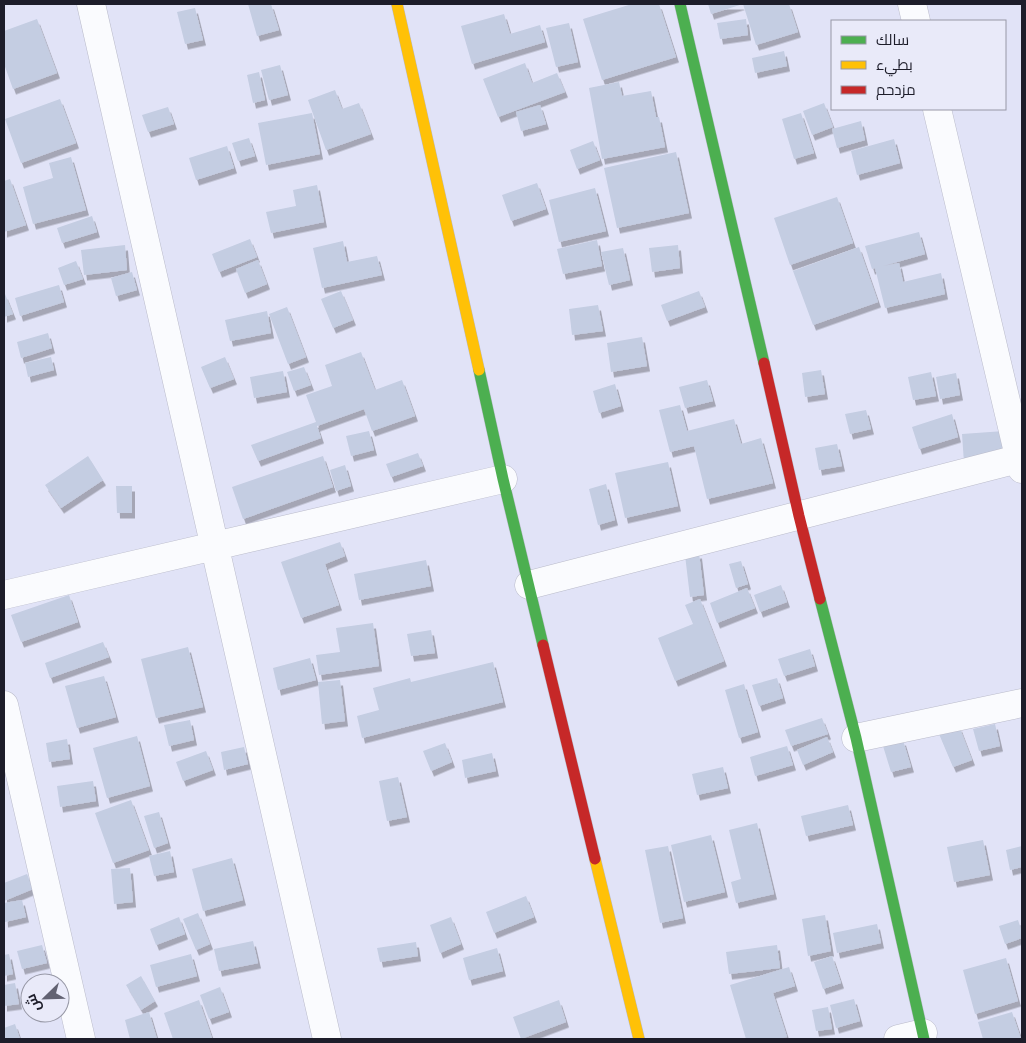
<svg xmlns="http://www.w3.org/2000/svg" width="1026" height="1043" font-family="'Sofia Sans Condensed',Cairo,sans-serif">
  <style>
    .building { fill: #c4cde2; filter: url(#shadow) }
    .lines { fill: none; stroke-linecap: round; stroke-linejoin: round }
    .street-casing { stroke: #babbca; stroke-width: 29 }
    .fast-casing { stroke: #babbca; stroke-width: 12 }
    .slow-casing { stroke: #babbca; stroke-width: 12 }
    .jam-casing { stroke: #babbca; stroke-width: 12 }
    .street { stroke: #fafbfe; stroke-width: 28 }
    .fast { stroke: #4caf50; stroke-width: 11 }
    .slow { stroke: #ffc107; stroke-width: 11 }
    .jam { stroke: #c62828; stroke-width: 11 }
  </style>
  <defs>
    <filter id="shadow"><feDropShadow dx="3" dy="5.5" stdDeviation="0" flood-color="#0004"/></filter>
  </defs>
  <rect width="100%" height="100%" fill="#e1e3f7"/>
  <path class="building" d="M248,4H271L279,30L257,36Z
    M632,4H659L676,57L602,80L583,19Z
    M708,4H743L711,14Z
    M743,4H789L798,32L756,45Z
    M195,8L203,40L185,44L177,12Z
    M504,14L510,34L540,25L545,42L472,64L461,26Z
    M37,19L57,73L13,89L4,64V31Z
    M746,19L748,35L720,39L717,23Z
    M569,23L578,62L556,67L546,28Z
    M784,51L787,66L755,73L752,58Z
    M525,63L532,83L557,73L565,92L498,117L483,79Z
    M280,65L288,95L269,100L261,70Z
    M259,72L265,100L253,103L247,75Z
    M619,82L622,96L651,91L656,117H659L665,147L602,159L589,88Z
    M335,90L342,109L359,103L371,134L326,150L308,100Z
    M60,99L76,143L21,163L5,119Z
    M824,103L833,127L812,135L803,111Z
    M540,105L546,124L521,131L516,112Z
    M168,107L174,124L148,132L142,115Z
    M312,113L320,154L266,165L258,123Z
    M801,113L814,153L794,159L782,119Z
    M861,121L865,140L837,148L832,129Z
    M249,138L255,156L238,161L232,143Z
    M894,139L900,163L857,175L851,151Z
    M593,141L600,160L577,169L570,150Z
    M227,146L234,168L196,180L189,158Z
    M676,152L689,213L617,228L604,168Z
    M71,157L86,210L33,224L23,187L53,178L49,163Z
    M10,179L26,225L4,232V181Z
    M537,183L546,209L511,221L502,195Z
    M317,185L324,222L271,233L266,212L296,206L293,190Z
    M595,188L606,231L559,242L549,200Z
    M837,197L853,243L790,265L774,218Z
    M92,216L97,232L62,243L57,228Z
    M919,232L925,254L883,266L899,263L903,282L941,273L945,294L885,308L875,268L872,269L865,246Z
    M250,239L257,257L219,272L212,254Z
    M597,240L602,266L563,274L557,249Z
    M343,241L347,262L377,256L382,275L322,288L313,248Z
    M125,245L127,270L84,275L81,250Z
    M678,245L680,268L652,272L649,248Z
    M859,247L878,302L813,325L793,271Z
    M623,248L630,280L609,285L601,252Z
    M258,260L267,284L245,293L236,269Z
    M76,261L83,279L64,285L58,268Z
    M132,272L137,290L116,296L111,278Z
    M59,285L64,302L20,316L15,298Z
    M341,291L353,320L333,328L321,299Z
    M699,291L705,307L667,321L661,305Z
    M4,294H5L13,314L4,317Z
    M598,305L603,331L572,335L569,309Z
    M287,307L306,357L288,364L269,314Z
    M267,311L271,333L230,341L225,320Z
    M48,333L52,348L21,358L17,342Z
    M642,337L647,366L611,372L607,343Z
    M361,352L375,390L402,380L415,416L372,431L364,409L317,426L321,438L258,461L251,445L316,422L306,395L332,386L325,365Z
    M51,357L54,370L28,377L25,363Z
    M225,357L234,379L210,388L201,367Z
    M304,367L311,385L294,391L287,372Z
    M821,370L825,394L805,397L802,373Z
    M283,371L287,392L254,398L250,377Z
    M931,372L936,396L913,400L908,377Z
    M956,373L960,395L940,399L936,377Z
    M707,380L713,401L685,408L679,387Z
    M615,384L621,406L599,413L593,391Z
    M680,405L687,431L734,419L741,444L761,438L773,483L707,499L694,446L670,452L659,410Z
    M866,410L871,429L850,434L845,414Z
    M952,414L958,437L919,449L912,427Z
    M369,431L374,450L351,456L346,436Z
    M1004,431L1006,460L964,463L962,434Z
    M837,444L842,466L819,470L815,448Z
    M418,453L423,466L391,477L386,464Z
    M88,456L103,480L61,508L45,485Z
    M323,456L333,487L243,519L232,487Z
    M668,462L678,506L625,518L615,473Z
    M345,465L351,486L336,491L330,470Z
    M606,484L615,520L598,525L589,489Z
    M116,486H132V513H117Z
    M340,542L345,556L325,564L339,605L301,618L281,562Z
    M699,553L704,595L690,597L685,555Z
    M426,560L431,586L359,600L354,574Z
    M741,561L748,584L736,588L729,564Z
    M781,585L787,602L760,612L754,595Z
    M747,588L755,608L717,623L710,603Z
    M69,595L78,622L21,642L11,615Z
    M700,599L724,661L675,681L658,638L693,624L685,605Z
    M373,623L379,666L319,675L316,655L340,652L336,628Z
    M431,630L435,653L411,656L407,634Z
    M103,642L109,657L50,678L45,663Z
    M188,647L203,707L156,718L141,659Z
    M810,649L815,666L784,676L778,659Z
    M310,658L316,680L278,690L273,668Z
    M493,662L503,702L362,738L357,716L379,710L373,688L410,678L411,682Z
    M104,676L116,717L77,728L65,686Z
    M777,678L783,698L759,706L752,685Z
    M340,680L345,721L322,724L318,682Z
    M744,684L758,732L739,738L725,690Z
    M822,718L828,734L791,746L785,730Z
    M190,720L194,740L169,746L164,725Z
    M995,724L1000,746L979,751L973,729Z
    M959,726L972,760L953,767L939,734Z
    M137,736L150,786L107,798L93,748Z
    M827,737L833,752L803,765L797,750Z
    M67,739L70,759L49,762L46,743Z
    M903,740L911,767L891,772L883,746Z
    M445,743L452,762L431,771L423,751Z
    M787,746L793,765L755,776L750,757Z
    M244,747L248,764L224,770L221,752Z
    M206,751L213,770L183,781L176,762Z
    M492,753L496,771L465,778L462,760Z
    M723,767L728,788L697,795L692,774Z
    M398,777L407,817L387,821L379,781Z
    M93,781L96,801L60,807L57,786Z
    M131,800L149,850L113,863L95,813Z
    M848,805L853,825L806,836L801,816Z
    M159,812L168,843L154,848L144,816Z
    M757,823L774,894L736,903L731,882L741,879L729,830Z
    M711,835L725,892L684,902L671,845Z
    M983,840L990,875L954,882L947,847Z
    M668,846L683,918L660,923L645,850Z
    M1022,846V867L1010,870L1006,850Z
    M170,851L174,872L154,876L149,856Z
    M232,858L243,900L203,911L192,869Z
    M130,868L133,902L114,904L111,869Z
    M27,874L33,889L4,901V883Z
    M526,896L534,917L494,933L486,912Z
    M22,900L26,917L5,922L4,903Z
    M198,913L210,944L196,950L183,919Z
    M825,915L831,951L808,956L802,919Z
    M179,917L185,934L156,945L150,929Z
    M451,917L461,944L440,953L430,925Z
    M1018,920L1022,932V938L1005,944L999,926Z
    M877,924L881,943L837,953L833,933Z
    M253,941L258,963L219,971L214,949Z
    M416,942L418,956L380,962L377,948Z
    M42,945L47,963L22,969L17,951Z
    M777,945L780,968L729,974L726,952Z
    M497,948L503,971L469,980L463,958Z
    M9,954L13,974L4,976V955Z
    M191,954L197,976L156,987L150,965Z
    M832,956L841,983L823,989L814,962Z
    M1006,958L1018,1001L975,1014L963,970Z
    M789,967L795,986L773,993L787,1037L778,1039H746L730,985Z
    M141,976L155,1001L141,1010L126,985Z
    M15,983L19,1004L4,1006V985Z
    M220,987L229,1012L209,1019L200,995Z
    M854,999L860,1021L836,1028L830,1005Z
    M199,1000L212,1038L173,1039L164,1013Z
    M559,1000L566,1022L521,1039L513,1017Z
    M828,1007L832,1029L816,1031L812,1010Z
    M149,1012L157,1039H130L125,1020Z
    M1012,1012L1021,1039H983L978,1022Z
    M15,1024L20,1039H4V1028Z"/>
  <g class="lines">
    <defs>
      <path id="street" d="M91,4L327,1039
        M912,4L916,21
        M937,109L1022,469
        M529,585L1022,458
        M4,595L503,479
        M4,705L81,1039
        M856,738L1022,703
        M898,1039L923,1033"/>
      <path id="fast" d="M680,4L764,363
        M479,370L503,479L543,645
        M820,599L856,738L924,1039"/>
      <path id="slow" d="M397,4L479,370
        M595,859L639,1039"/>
      <path id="jam" d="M764,363L799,516L820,599
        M543,645L595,859"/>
    </defs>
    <use href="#street" class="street-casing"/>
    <use href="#fast" class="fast-casing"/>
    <use href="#slow" class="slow-casing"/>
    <use href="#jam" class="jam-casing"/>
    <use href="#street" class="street"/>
    <use href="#fast" class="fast"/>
    <use href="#slow" class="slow"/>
    <use href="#jam" class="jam"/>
  </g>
  <rect width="1026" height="1043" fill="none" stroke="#1d1d2a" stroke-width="10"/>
  <rect x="831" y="20" width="175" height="90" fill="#e9eaf9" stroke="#9798a6"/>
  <rect x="841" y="36" width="25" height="8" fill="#4caf50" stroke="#9798a6"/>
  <text x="876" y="45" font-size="15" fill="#1d1d2a">سالك</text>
  <rect x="841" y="61" width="25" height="8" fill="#ffc107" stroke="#9798a6"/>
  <text x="876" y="70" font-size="15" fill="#1d1d2a">بطيء</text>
  <rect x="841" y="86" width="25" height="8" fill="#c62828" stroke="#9798a6"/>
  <text x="876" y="95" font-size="15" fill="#1d1d2a">مزدحم</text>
  <g transform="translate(45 998) rotate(247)"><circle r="24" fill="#e9eaf9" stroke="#9798a6"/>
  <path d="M0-4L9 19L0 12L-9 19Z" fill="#626272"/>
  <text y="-8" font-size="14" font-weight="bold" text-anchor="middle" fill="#1d1d2a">ش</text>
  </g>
</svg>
